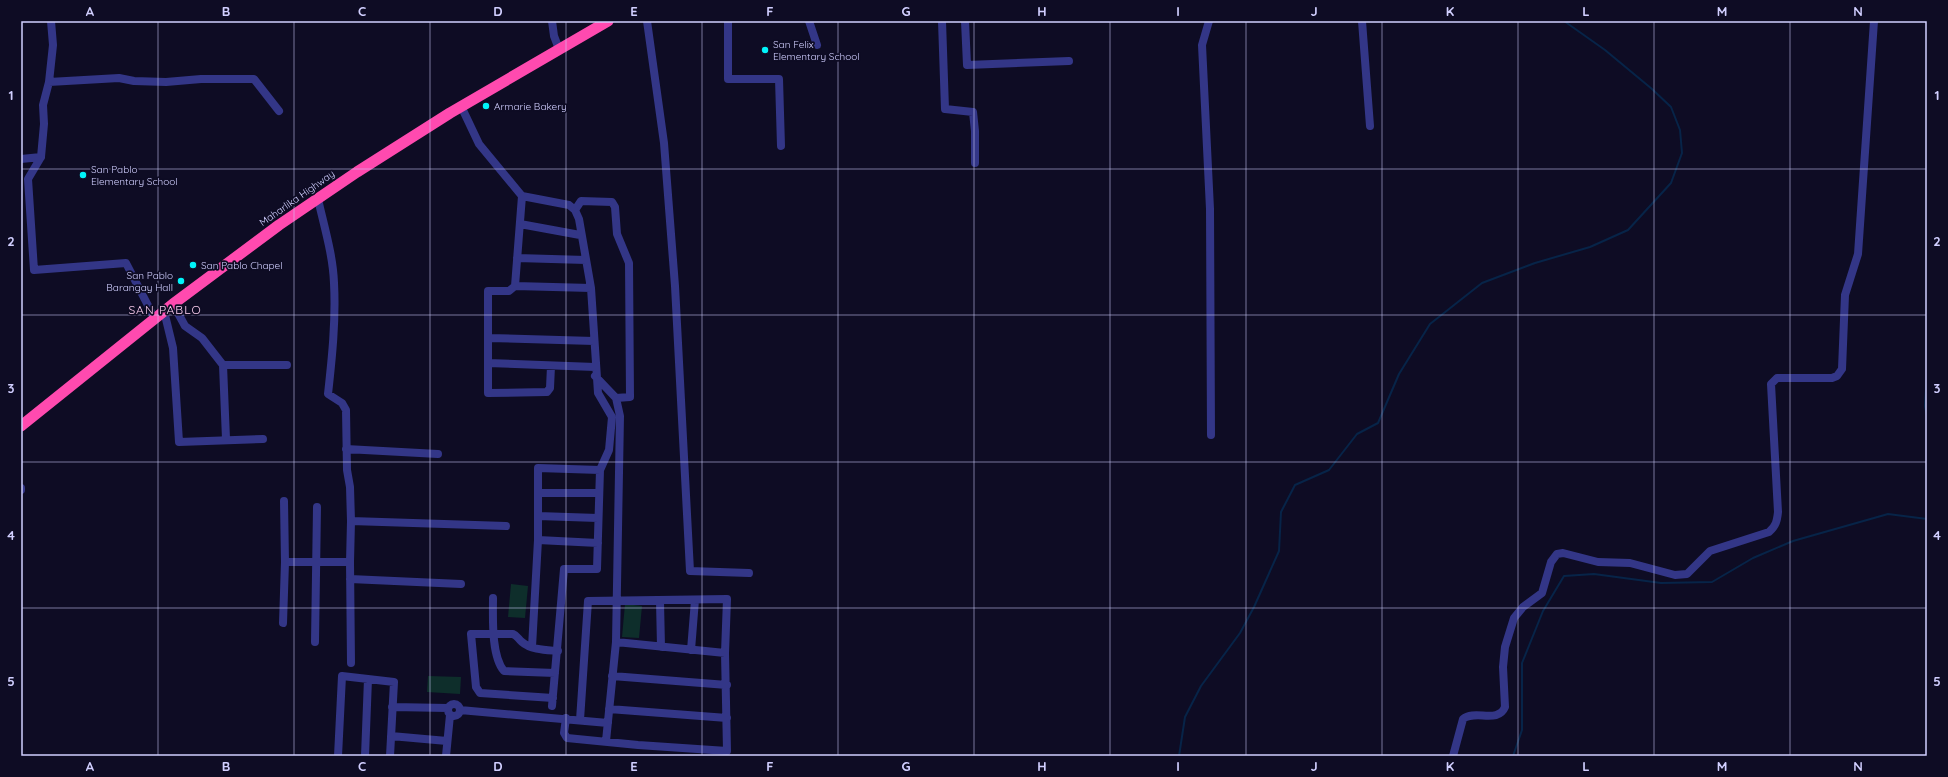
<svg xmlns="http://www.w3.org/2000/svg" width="1948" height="777" font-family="Quicksand,sans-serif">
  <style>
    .green { fill: #0e2e2b }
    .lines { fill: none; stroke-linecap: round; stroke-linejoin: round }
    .stream { stroke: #072448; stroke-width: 2 }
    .minor { stroke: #333687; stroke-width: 8 }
    .highway { stroke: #ff4aaf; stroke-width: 11 }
    .grid { fill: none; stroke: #d1cfff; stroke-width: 1; stroke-opacity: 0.55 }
    .poi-dot { fill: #00f4fa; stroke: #0e0c24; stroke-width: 1.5 }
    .labels { text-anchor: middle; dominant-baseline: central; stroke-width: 3.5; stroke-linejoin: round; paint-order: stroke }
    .poi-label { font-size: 10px; fill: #d1cfff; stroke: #0e0c24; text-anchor: start }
    .street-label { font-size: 10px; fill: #d1cfff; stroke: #0e0c24 }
    .quarter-label { font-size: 12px; letter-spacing: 1px; fill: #ffd1f2; stroke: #0e0c24 }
    .neatline { fill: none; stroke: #d1cfff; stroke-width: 1.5 }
    .grid-label { font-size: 13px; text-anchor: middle; font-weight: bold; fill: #d1cfff }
  </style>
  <rect width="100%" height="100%" fill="#0e0c24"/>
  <path class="green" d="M511,584L528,586L525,618L508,617Z
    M625,604L642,606L639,638L622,637Z
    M428,676L461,677L460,694L427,692Z"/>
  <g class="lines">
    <path class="stream" d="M1927,374L1925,406L1927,416
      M1179,756L1185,717L1201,686L1240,633L1254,607L1279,551L1281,512L1295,485L1329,470L1357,434L1378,423L1399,374L1430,324L1482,283L1535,263L1590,247L1628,230L1671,183L1682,153L1680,130L1671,107L1652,89L1605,50L1564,21
      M1513,756L1522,730V663L1543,611L1564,576L1594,574L1661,583L1712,582L1753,558L1793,541L1888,514L1927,519"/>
    <path class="minor" d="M51,21L53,45L49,82L43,105L44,124L41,157L28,179L34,270L126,263L155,319
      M552,21L554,36L559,49
      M647,21L664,143L675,286L690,571L749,573
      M728,21V79H779L781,146
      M809,21L817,45
      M942,21L945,109L973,112L975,131V163
      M965,21L967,65L1069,61
      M1209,21L1202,45L1210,209L1211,435
      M1362,21L1370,126
      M49,82L119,78L134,81L166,82L201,79H254L279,111
      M461,106L479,144L522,196L569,205L575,210L579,219L591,288L598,393L612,417L609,450L600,470L597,569H564L552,706
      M21,159L41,157
      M318,199C324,226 333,255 334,283C336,320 332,358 328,394L342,403L346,410L347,470L350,487L351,521L350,562L351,663
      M575,210L581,201L612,202L615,207L617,234L629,263L630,397L616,398
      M520,224L580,235
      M517,258L586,260
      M515,286L522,196
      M173,304L185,326L202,338L223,365L226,439
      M164,311L173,348L179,442L263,439
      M488,338L594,341
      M488,363L595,367
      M223,365H287
      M551,366L550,388L547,392L488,393V291H509L515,286L591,288
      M595,376L616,398L620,416L616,642L606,741
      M346,449L438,454
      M21,488V490
      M538,493H599
      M538,516L598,518
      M351,521L506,526
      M538,540L598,543
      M285,562H350
      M350,579L461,584
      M493,598C493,617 491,656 504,671L555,673
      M660,601L661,647
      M283,623L285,562L284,501
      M315,642L317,507
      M616,642L725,653
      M532,647L538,540V468L600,470
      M691,650L695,600
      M612,676L727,685
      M553,698L480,693L476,687L471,634H513C518,636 518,639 522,642C531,650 547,650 558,651
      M448 710a6 6 0 1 1 12 0a6 6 0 1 1-12 0Z
      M392,707L448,708
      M609,709L727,718
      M460,710L608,723
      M566,718L564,733L567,738L638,745L727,751L725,653L727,599L588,601L580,720
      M391,736L447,741
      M338,756L342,676L394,682L390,756
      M365,756L368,679
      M446,756L450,715
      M1453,756L1463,719C1475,709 1498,724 1505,707L1503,667L1505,647L1514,618L1523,607L1542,593L1551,562L1557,554L1563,553L1598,562L1630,563L1675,575L1687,574L1710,551L1769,532C1776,526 1777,521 1778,512L1771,384L1777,378H1832L1837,376L1842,369L1845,295L1858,254L1874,21"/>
    <path class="highway" d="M21,426L173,304L279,225L357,172L450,113L608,21"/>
  </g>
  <path class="grid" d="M158,21V756M294,21V756M430,21V756M566,21V756M702,21V756M838,21V756M974,21V756M1110,21V756M1246,21V756M1382,21V756M1518,21V756M1654,21V756M1790,21V756M21,169H1927M21,315H1927M21,462H1927M21,608H1927"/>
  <g class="poi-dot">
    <circle cx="765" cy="50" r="4"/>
    <circle cx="486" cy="106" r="4"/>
    <circle cx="83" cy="175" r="4"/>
    <circle cx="193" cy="265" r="4"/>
    <circle cx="181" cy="281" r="4"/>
  </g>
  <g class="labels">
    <g class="poi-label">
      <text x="773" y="44">San Felix<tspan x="773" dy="12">Elementary School</tspan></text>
      <text x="494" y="106">Armarie Bakery</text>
      <text x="91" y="169">San Pablo<tspan x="91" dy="12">Elementary School</tspan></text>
      <text x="201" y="265">San Pablo Chapel</text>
      <text x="173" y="275" text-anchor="end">San Pablo<tspan x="173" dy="12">Barangay Hall</tspan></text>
    </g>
    <g class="street-label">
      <text transform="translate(297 198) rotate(-35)">Maharlika Highway</text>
    </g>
    <g class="quarter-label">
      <text x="165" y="309">SAN PABLO</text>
    </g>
  </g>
  <rect width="1948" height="777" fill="none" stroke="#0e0c24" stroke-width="44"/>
  <rect x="22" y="22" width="1904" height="733" class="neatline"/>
  <g class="grid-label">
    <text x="90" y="16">A</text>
    <text x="226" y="16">B</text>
    <text x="362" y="16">C</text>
    <text x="498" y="16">D</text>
    <text x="634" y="16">E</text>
    <text x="770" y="16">F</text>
    <text x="906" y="16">G</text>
    <text x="1042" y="16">H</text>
    <text x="1178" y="16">I</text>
    <text x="1314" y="16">J</text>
    <text x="1450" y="16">K</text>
    <text x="1586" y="16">L</text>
    <text x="1722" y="16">M</text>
    <text x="1858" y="16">N</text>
    <text x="11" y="100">1</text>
    <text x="1937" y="100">1</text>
    <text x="11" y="246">2</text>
    <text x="1937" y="246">2</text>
    <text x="11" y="393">3</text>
    <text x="1937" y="393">3</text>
    <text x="11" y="540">4</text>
    <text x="1937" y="540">4</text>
    <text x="11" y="686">5</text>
    <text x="1937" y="686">5</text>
    <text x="90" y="771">A</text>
    <text x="226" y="771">B</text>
    <text x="362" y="771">C</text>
    <text x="498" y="771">D</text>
    <text x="634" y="771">E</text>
    <text x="770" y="771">F</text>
    <text x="906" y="771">G</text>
    <text x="1042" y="771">H</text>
    <text x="1178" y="771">I</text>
    <text x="1314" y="771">J</text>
    <text x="1450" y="771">K</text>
    <text x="1586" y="771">L</text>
    <text x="1722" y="771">M</text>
    <text x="1858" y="771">N</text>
  </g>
</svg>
